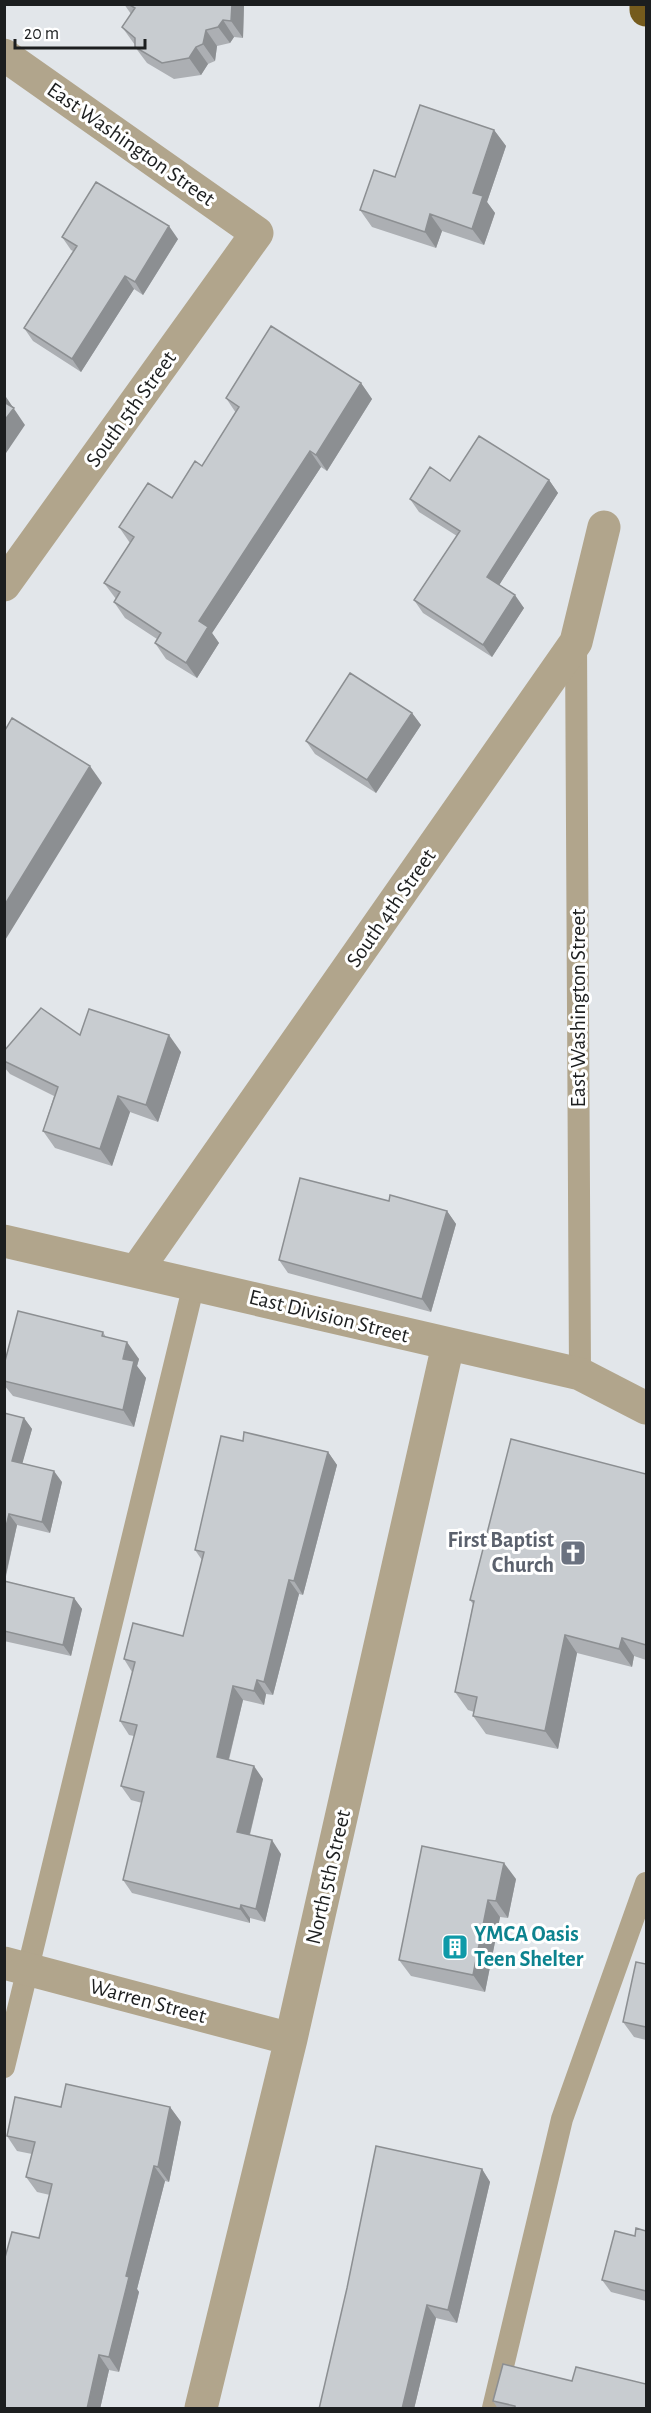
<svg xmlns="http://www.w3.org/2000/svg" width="651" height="2413" font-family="'Alegreya Sans',sans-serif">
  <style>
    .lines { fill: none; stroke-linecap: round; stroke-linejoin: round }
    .lane { stroke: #b1a58c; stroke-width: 22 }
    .street { stroke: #b1a58c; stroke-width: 33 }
    .highway { stroke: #755b1d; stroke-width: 33 }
    .wall { fill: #acafb3 }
    .shaded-wall { fill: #8c8f92 }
    .building { fill: #c8ccd0; stroke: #8c8f92; stroke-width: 1.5 }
    .labels { text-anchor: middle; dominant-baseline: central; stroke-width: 6; stroke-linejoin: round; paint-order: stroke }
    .street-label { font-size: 22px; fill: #1c1e1f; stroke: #fff }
    .worship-label { font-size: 22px; font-weight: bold; fill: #5b616d; stroke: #fff; text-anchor: end }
    .culture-label { font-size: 22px; font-weight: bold; fill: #0d838f; stroke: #fff; text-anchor: start }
  </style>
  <rect width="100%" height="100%" fill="#e2e6ea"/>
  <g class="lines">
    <path class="lane" d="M576,642L580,1374
      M4,2067L194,1284
      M493,2408L562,2119L646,1883"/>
    <path class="street" d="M4,55L257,233L4,585
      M4,1241L580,1374L646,1408
      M137,1270L576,642L604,527
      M4,1963L291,2039
      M201,2408L291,2039L448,1345"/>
    <path class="highway" d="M646,4V10"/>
  </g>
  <path class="wall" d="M124,4H244L243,38L234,37L230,43L217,46L215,61L208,64L201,75L174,79L147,63L135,47V45L122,27L131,14Z
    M494,130L506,146L487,202L495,213L484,245L442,231L436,248L372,227L360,210L395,177Z
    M62,237L178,239L143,295L134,289L81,372L33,341L24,328L73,251L71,250Z
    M361,383L372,399L327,471L321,467L212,633L219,643L197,678L166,659L155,643L157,639L125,618L114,602L116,599L104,583L130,543L119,527L172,498L202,466L236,413L226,398Z
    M549,480L558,493L499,585L524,608L492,657L423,613L414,600L457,536L419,512L410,499L450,481Z
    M412,713L421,725L376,793L315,754L306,741Z
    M80,1035L181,1052L158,1122L130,1112L112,1166L55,1148L43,1131L54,1096L10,1074L4,1067V1051Z
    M389,1201L447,1211L456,1224L431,1312L288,1273L279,1260Z
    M103,1332L106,1337L139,1359L137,1366L146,1378L134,1427L13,1396L4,1385V1365Z
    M4,1413L24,1418L32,1429L22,1463L62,1482L50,1533L17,1525L5,1581L74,1598L82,1609L71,1656L4,1641Z
    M243,1441L328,1452L337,1465L303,1595L299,1594L273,1695L266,1694L264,1705L243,1700L229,1760L263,1779L250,1835L281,1854L265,1922L250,1918V1923L132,1893L123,1880L142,1803L131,1800L121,1786L134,1736L129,1735L120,1721L132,1672L124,1659L183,1636L202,1560L195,1550Z
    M646,1474V1660L634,1656L632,1667L577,1653L558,1749L486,1734L473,1716L474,1712L468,1710L455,1692L473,1604L470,1600Z
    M516,1879L508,1918L500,1917L485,1992L411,1976L399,1960Z
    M646,1964V2040L634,2037L623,2022Z
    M61,2107H170L181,2122L169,2182L165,2181L137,2289L139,2292L119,2372L109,2370L100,2409L39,2238L50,2195L37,2192L26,2177L32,2154L17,2151L7,2136Z
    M482,2169L490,2182L457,2323L436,2318L414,2409H319Z
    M646,2231V2301L611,2292L602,2280L635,2236Z
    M572,2381L646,2409H498L493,2401Z"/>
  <path class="shaded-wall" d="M232,4H244L243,38L231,21Z
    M223,20L234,37L230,43L218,27Z
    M206,30L217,46L215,61L203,44Z
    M196,47L208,64L201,75L189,58Z
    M494,130L506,146L487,202L495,213L484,245L472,229L473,193Z
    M430,214L442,231L436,248L425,232Z
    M169,226L178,239L143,295L135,282Z
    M125,276L134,289L81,372L72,359Z
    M361,383L372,399L327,471L316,455Z
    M4,394L25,425L4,456Z
    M310,451L321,467L212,633L219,643L197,678L186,663L199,621Z
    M549,480L558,493L496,590L487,577Z
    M515,595L524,608L492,657L483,645Z
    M412,713L421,725L376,793L367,780Z
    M90,766L102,783L4,942V906Z
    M169,1035L181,1052L158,1122L146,1105Z
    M118,1096L130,1112L112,1166L100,1149Z
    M447,1211L456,1224L431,1312L422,1299Z
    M127,1342L139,1359L137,1366L146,1378L134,1427L123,1410V1359Z
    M24,1418L32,1429L20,1472L12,1461Z
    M328,1452L337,1465L303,1595L294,1581Z
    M54,1471L62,1482L50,1533L42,1522Z
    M9,1514L17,1525L4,1583V1535Z
    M289,1580L299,1594L273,1695L264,1682Z
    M74,1598L82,1609L71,1656L63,1645Z
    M565,1635L577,1653L558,1749L545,1731Z
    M622,1638L634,1656L632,1667L619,1649Z
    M257,1680L266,1694L264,1705L254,1691Z
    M233,1686L243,1700L226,1770L217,1757Z
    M254,1766L263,1779L247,1845L237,1832Z
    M272,1840L281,1854L265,1922L256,1909Z
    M504,1863L516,1879L508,1918L496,1901Z
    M488,1900L500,1917L485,1992L473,1975Z
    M241,1905L250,1918V1923L240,1909Z
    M170,2107L181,2122L169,2182L158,2167Z
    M154,2166L165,2181L137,2289L139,2292L119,2372L109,2357L126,2276Z
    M482,2169L490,2182L457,2323L448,2310Z
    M427,2305L436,2318L414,2409H402Z
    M99,2355L109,2370L100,2409H87Z"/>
  <path class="building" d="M128,4H232L231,21L223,20L218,27L206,30L203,44L196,47L189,58L162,63L135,47V38L122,27L135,8Z
    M420,105L494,130L473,193L483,196L472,229L430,214L425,232L360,210L374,170L395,177Z
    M96,182L169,226L135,282L125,276L72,359L24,328L77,246L62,237Z
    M271,326L361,383L316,455L310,451L199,621L208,627L186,663L155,643L161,633L114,602L120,592L104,583L134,537L119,527L148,483L172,498L195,461L202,466L239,407L226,398Z
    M4,402L14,408L4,421Z
    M479,436L549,480L487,577L515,595L483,645L414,600L460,531L410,499L430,467L450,481Z
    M350,673L412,713L367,780L306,741Z
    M12,718L90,766L4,906V732Z
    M41,1008L80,1035L89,1009L169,1035L146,1105L118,1096L100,1149L43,1131L58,1087L4,1061V1051Z
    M300,1178L389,1201L390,1195L447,1211L422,1299L279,1260Z
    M18,1311L103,1332L102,1336L127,1342L123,1359L134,1361L123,1410L4,1381V1365Z
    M4,1413L24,1418L12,1461L54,1471L42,1522L9,1514L4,1535Z
    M244,1432L328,1452L294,1581L289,1580L264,1682L257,1680L254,1691L233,1686L217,1757L254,1766L237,1832L272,1840L256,1909L241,1905L240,1909L123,1880L144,1792L121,1786L137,1725L120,1721L135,1662L124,1659L133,1623L183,1636L204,1552L195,1550L221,1436L243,1441Z
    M511,1439L646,1474V1645L622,1638L619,1649L565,1635L545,1731L473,1716L477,1697L455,1692L474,1601L470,1600Z
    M4,1581L74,1598L63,1645L4,1631Z
    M422,1846L504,1863L496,1901L488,1900L473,1975L399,1960Z
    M636,1962L646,1964V2027L623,2022Z
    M66,2084L170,2107L158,2167L154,2166L126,2276L129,2277L109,2357L99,2355L87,2409H4V2261L12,2232L39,2238L52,2184L26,2177L35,2142L7,2136L15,2097L61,2107Z
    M376,2146L482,2169L448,2310L427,2305L402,2409H319L347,2288Z
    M636,2228L646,2231V2291L602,2280L615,2231L635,2236Z
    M503,2364L572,2381L576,2367L646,2384V2409H515V2406L493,2401Z"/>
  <defs>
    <symbol id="church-square" viewBox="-11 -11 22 22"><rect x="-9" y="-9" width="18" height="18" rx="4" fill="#6b7280" stroke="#fff"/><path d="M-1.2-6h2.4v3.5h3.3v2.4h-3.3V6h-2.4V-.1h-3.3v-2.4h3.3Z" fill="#fff"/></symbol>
    <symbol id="building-square" viewBox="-11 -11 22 22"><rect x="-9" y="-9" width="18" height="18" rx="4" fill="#0f9aa8" stroke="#fff"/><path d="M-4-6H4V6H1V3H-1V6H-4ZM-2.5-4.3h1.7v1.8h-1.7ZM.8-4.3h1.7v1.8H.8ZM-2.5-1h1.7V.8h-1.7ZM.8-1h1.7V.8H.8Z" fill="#fff"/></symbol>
  </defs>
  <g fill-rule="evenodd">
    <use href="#church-square" x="558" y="1538" width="30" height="30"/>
    <use href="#building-square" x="440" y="1932" width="30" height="30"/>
  </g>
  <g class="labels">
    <g class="street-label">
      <text transform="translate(131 144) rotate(35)">East Washington Street</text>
      <text transform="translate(131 409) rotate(-54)">South 5th Street</text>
      <text transform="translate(391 908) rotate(-55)">South 4th Street</text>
      <text transform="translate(578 1008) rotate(-90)">East Washington Street</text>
      <text transform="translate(329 1316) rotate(14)">East Division Street</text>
      <text transform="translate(328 1877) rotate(-77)">North 5th Street</text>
      <text transform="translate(148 2001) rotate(15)">Warren Street</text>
    </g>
    <g class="worship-label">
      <text x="554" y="1540">First Baptist<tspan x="554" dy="25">Church</tspan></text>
    </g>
    <g class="culture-label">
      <text x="474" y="1934">YMCA Oasis<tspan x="474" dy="25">Teen Shelter</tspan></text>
    </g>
  </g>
  <rect width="651" height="2413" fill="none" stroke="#1c1e1f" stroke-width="12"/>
  <path d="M15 39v9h130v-9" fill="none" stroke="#1c1e1f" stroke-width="3"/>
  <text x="24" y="39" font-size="18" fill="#1c1e1f" stroke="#ffffff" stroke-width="4.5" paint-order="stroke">20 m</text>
</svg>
